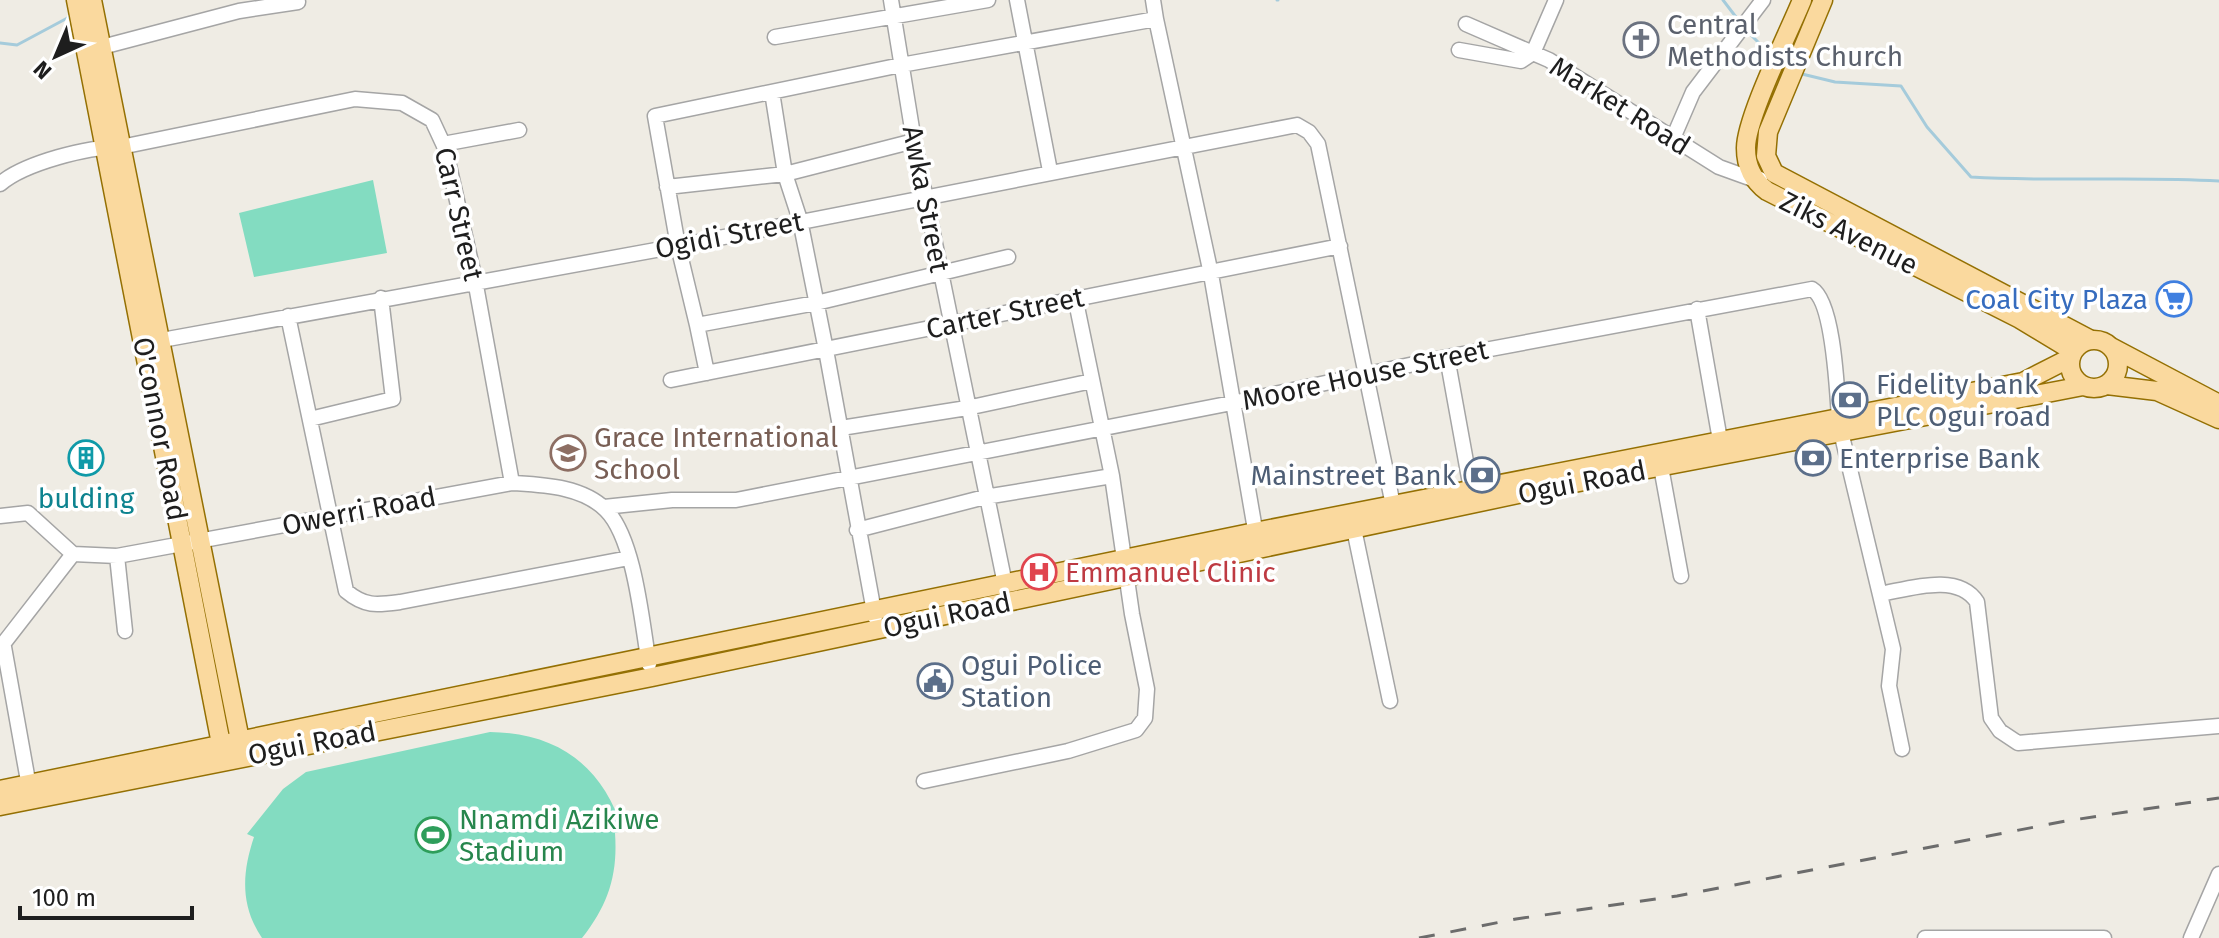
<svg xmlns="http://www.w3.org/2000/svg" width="2219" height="938" font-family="'Fira Sans',sans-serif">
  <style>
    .pitch { fill: #83dcc1 }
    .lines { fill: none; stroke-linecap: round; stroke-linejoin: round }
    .stream { stroke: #a5cbdb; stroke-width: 3 }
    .minor-casing { stroke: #a5a5a5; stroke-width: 17 }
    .major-casing { stroke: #947003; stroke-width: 21 }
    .minor { stroke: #fff; stroke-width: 14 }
    .major { stroke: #fad99e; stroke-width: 18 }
    .rail { stroke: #6c6c6c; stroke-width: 3; stroke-dasharray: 16 16; stroke-linecap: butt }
    .labels { text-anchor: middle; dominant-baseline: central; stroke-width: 7; stroke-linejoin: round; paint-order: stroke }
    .worship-label { font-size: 28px; fill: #5b616d; stroke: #fff; text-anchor: start }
    .street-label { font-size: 28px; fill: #1e1e1e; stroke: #fff }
    .shop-label { font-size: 28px; fill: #366cbe; stroke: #fff; text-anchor: end }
    .service-label { font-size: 28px; fill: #4e5e75; stroke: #fff; text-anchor: start }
    .education-label { font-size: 28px; fill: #785e54; stroke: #fff; text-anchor: start }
    .culture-label { font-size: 28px; fill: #0d838f; stroke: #fff }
    .health-label { font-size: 28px; fill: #be3a42; stroke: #fff; text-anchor: start }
    .leisure-label { font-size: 28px; fill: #27864d; stroke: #fff; text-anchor: start }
  </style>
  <rect width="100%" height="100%" fill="#efece4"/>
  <path class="pitch" d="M373,180L387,253L254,277L239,213Z
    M490,732C558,733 603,766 623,831L615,833C618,875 608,905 582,938H262C240,905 242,873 254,837L247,834L283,789L306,772Z"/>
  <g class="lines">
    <path class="stream" d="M1277,0H1278
      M1723,0L1739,21
      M1746,30L1769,53
      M0,43L17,45L73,15
      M1802,74L1835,82L1901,86L1927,127L1971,177C2054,182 2136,176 2219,181"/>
    <defs>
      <path id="minor" d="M891,0L914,141L1005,584
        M1017,0L1050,171
        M1153,0L1156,19
        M1466,24L1549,60L1719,167L1755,180L1760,179
        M775,37L988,0
        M102,47L239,11L298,2
        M1459,50L1521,61L1533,53L1556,0
        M772,92L785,174L800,220L826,350L875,617
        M1674,136L1693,92L1763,0
        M443,144L519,130
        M0,184C24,163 90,146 121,147L355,99L402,103L432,120L445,148L475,280L512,483
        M667,187L785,174L914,141
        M1008,257L816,303L697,325L678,246L655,116L901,65L1156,19L1211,274L1257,541
        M1697,309L1720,440
        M288,316L346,591C365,607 377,605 400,602L629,558
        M697,325L707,373
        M151,342L678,246L1297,125L1309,132L1318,144L1393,505
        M1447,357L1471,489
        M671,380L1340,246
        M310,419L393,399L381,298
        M841,428L967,408L1092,381
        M1841,432L1893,649L1889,686L1902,749
        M1661,467L1681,576
        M604,507L672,500H736L1237,402L1447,357L1812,289C1834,302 1837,392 1839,418
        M0,516L28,513L73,554
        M1354,529L1390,701
        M857,530L985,497L1112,476
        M73,554L117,556L512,483C543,485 582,486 606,510C635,539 642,624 649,664
        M117,556L125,631
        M1880,594C1909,589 1958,572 1977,602L1991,718L2000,731L2018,743L2219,726
        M4,647L30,792
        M0,648L73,554
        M924,781L1068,751L1136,730L1145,718L1147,689L1132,614L1112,476L1075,297
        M1925,938H2104
        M2191,938L2219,874"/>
      <path id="major" d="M76,0L223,754
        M92,0L242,750
        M1802,0C1789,32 1746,118 1746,148C1746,166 1752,180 1767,191L2020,319L2073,351
        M1823,0L1768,132L1766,156L1774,173L2091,340
        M2070 364a24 24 0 1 1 48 0a24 24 0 1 1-48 0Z
        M2111,347L2219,404
        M2107,385L2157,391L2219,419
        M0,790L1255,532L2023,382L2070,358
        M0,806L652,677L1537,490L2083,386"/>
    </defs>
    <use href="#minor" class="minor-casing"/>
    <use href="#major" class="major-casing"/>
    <use href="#minor" class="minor"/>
    <use href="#major" class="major"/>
    <path class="rail" d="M1419,938L1516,919L1677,896L2066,821L2219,798"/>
  </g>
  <defs>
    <symbol id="church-ring" viewBox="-11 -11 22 22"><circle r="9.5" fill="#fff" stroke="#6b7280" stroke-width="1.5"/><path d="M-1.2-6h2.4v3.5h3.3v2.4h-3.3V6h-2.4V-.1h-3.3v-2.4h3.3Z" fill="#6b7280"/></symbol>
    <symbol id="supermarket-ring" viewBox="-11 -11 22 22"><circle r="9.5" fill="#fff" stroke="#3f7fe0" stroke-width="1.5"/><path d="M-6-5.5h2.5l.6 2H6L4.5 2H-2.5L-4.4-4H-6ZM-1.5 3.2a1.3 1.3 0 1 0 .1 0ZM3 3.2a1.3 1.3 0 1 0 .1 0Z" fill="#3f7fe0"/></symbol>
    <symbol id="bank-ring" viewBox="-11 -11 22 22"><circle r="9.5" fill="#fff" stroke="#5c6f8a" stroke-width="1.5"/><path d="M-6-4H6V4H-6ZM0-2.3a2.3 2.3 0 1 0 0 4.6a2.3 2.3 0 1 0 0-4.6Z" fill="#5c6f8a"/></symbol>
    <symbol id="school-ring" viewBox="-11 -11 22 22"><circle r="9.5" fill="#fff" stroke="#8d6e63" stroke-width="1.5"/><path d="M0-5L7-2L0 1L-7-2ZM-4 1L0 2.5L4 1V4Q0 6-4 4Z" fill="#8d6e63"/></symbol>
    <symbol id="building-ring" viewBox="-11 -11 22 22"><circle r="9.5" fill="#fff" stroke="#0f9aa8" stroke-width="1.5"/><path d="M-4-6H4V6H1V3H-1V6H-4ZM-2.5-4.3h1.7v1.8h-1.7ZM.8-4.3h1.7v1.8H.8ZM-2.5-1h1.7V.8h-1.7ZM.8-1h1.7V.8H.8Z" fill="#0f9aa8"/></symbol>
    <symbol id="hospital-ring" viewBox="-11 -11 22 22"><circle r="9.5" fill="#fff" stroke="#e0444e" stroke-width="1.5"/><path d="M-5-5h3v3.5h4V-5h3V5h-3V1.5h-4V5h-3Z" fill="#e0444e"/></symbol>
    <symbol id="civic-ring" viewBox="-11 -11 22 22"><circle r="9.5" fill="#fff" stroke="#5c6f8a" stroke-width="1.5"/><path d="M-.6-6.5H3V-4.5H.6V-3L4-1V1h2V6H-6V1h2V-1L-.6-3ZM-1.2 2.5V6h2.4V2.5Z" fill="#5c6f8a"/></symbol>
    <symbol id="stadium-ring" viewBox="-11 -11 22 22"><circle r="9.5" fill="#fff" stroke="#2e9e5b" stroke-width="1.5"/><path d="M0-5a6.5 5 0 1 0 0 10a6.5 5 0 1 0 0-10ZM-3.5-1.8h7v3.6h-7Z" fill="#2e9e5b"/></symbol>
  </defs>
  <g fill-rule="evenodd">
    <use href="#church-ring" x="1621" y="20" width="40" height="40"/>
    <use href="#supermarket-ring" x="2154" y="279" width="40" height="40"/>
    <use href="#bank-ring" x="1830" y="380" width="40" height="40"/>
    <use href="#school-ring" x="548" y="433" width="40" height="40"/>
    <use href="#building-ring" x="66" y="438" width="40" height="40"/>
    <use href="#bank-ring" x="1793" y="438" width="40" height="40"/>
    <use href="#bank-ring" x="1462" y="455" width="40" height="40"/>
    <use href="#hospital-ring" x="1019" y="552" width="40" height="40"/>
    <use href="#civic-ring" x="915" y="661" width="40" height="40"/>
    <use href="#stadium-ring" x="413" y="815" width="40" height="40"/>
  </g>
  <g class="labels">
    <g class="worship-label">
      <text x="1667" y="24">Central<tspan x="1667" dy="32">Methodists Church</tspan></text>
    </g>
    <g class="street-label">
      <text transform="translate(1620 106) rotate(32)">Market Road</text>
      <text transform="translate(926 199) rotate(79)">Awka Street</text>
      <text transform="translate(459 214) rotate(77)">Carr Street</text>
      <text transform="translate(1849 233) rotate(27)">Ziks Avenue</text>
      <text transform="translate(729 235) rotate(-11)">Ogidi Street</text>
      <text transform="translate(1005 313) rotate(-12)">Carter Street</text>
      <text transform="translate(1365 375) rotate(-12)">Moore House Street</text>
      <text transform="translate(160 429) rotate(79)">O'connor Road</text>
      <text transform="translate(1582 482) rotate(-11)">Ogui Road</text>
      <text transform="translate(359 511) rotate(-11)">Owerri Road</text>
      <text transform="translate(947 615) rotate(-12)">Ogui Road</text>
      <text transform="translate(312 743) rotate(-11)">Ogui Road</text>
    </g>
    <g class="shop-label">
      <text x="2148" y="299">Coal City Plaza</text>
    </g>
    <g class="service-label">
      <text x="1876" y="384">Fidelity bank<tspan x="1876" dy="32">PLC Ogui road</tspan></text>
      <text x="1839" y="458">Enterprise Bank</text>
      <text x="1456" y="475" text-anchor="end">Mainstreet Bank</text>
      <text x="961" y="665">Ogui Police<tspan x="961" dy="32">Station</tspan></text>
    </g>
    <g class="education-label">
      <text x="594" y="437">Grace International<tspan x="594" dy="32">School</tspan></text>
    </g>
    <g class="culture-label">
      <text x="86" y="498">bulding</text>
    </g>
    <g class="health-label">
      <text x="1065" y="572">Emmanuel Clinic</text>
    </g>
    <g class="leisure-label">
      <text x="459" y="819">Nnamdi Azikiwe<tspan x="459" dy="32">Stadium</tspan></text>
    </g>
  </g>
  <g transform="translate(56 56) rotate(224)" stroke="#ffffff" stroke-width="6" paint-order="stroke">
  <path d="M0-6L14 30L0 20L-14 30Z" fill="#1e1e1e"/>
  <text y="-12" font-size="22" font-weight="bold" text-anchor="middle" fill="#1e1e1e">N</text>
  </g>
  <path d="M20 906v12h172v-12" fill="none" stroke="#1e1e1e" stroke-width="4"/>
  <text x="32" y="906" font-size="24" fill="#1e1e1e" stroke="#ffffff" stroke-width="6" paint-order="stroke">100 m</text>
</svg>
